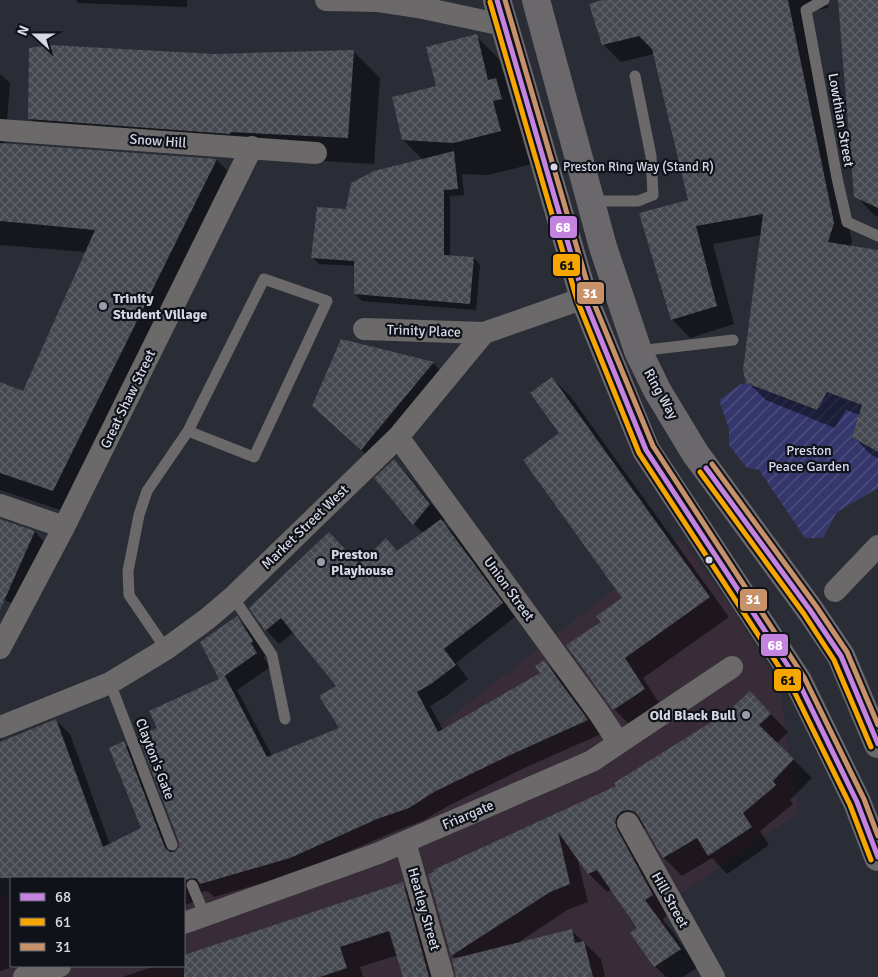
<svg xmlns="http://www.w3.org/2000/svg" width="878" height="977" font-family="Signika,sans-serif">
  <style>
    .commercial { fill: #382c38 }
    .garden { fill: url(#garden-furrows) }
    .shadow { fill: #0007 }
    .building { fill: url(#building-cross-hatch) }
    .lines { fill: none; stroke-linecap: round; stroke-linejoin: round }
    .lane { stroke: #6b6969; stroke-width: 11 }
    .street { stroke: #6b6969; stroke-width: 22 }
    .highway { stroke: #6a686b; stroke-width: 28 }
    .bus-1-casing { stroke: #10121a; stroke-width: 9 }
    .bus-2-casing { stroke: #10121a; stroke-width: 9 }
    .bus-3-casing { stroke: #10121a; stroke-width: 9 }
    .bus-1 { stroke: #c483df; stroke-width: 5 }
    .bus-2 { stroke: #f7a600; stroke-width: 5 }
    .bus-3 { stroke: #c7916a; stroke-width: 5 }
    .bus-dot { fill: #d6d8e5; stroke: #10121a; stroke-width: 2 }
    .poi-dot { fill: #9a9ca8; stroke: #10121a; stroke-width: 2 }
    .labels { text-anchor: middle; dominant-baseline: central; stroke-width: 4.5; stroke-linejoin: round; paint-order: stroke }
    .bus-label { font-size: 13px; fill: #d6d8e5; stroke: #10121a; text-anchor: start }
    .street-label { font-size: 14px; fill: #d6d8e5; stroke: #10121a }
    .poi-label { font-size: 14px; font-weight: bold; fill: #d6d8e5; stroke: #10121a; text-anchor: start }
    .park-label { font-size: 14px; fill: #d4d7ee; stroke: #10121a }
    .line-badge { stroke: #10121a; stroke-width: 2 }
    .badge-label { font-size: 14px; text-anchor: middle; font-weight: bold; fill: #fff }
    .pale-badge-label { font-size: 14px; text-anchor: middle; font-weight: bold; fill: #111 }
  </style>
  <defs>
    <pattern id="garden-furrows" width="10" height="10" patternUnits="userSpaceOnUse" patternTransform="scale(1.25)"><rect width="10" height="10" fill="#35376c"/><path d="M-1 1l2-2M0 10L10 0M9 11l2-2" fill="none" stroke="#525381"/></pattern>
    <pattern id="building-cross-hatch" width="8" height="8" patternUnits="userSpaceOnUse" patternTransform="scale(1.25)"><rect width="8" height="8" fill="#464850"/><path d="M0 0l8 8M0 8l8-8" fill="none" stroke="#606269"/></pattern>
  </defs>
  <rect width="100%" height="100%" fill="#2a2c36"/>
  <path class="commercial" d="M680,538L726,599L779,683L798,813L669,902L664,977H0V897L11,894V966H184V878H58L379,773Z"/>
  <path class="garden" d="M746,383L816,410L827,392L862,405L852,437L878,452V488L837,512L823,538H805L759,470L746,467L729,445V429L719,400L741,384Z"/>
  <path class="shadow" d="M76,0H187V7L78,3Z
    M607,0H827L828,8L804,12L852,242L850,247L878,251V458L871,455L853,436L860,415L846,410L835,428L766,400L747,382L762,235L713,244L734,324L690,338L672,319L689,200L654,54L621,62L603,44Z
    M855,0H878V217L874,215L856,196Z
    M476,36L509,69L533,164L487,175L462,174L464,195L450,196V256L474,258L480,265L476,310L362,301L355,294V266L319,264L312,257L347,211L423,160L403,140L437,87Z
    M354,52L380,78L374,164L56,145L29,118L214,55Z
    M0,74L10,83L5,145L217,160L243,186L79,516L0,490V383L23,393L86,252L0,245Z
    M341,341L433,363L449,379L377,464L313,406Z
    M552,378L571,397L729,617L643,678L663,709L633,728L614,709L603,623L624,598L561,434Z
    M394,461L409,476L445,520L443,522L455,534L515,617L456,663L468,679L445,697L430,706L443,730L542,673L544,662L558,675L601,734L522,769L448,806L424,820L391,833L304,871L214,897L209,892L204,891L199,895L198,901L184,905V878H11V966H16L0,971V744L56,720L70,734L110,845L143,829L124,743L138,756L175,854L181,847L159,729L221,680L237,618L250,631L266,655L263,657L270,667L237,690L272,756L341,729L337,686L294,632L279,644L266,630L251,608L397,552L423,533L414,524Z
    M0,520L35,532L50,548L23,608L0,598Z
    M768,711L788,732L777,743L812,778L790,800L793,804L760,831L769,845L727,874L712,858L682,876L664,858L647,828L640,829L670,914L663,919L698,967L683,977H666L655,966L639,928L612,889L607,892L589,874L577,857L588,902L569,909L516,944L571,930L601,959L605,977H466L463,966L452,955L429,875L618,787Z
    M402,884L423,904L443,977H406L398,955L360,967L363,977H122L155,966H184V956Z"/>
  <path class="building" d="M603,0H788L834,223L828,242L878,250V452L852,437L862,405L827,392L817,410L746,383L743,370L763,214L696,226L717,306L671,320L639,213L688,200L652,49L639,36L602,45L589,4Z
    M838,0H878V208L854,197Z
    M477,34L488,80L496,78L502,99L493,101L501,131L454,143L402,140L392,97L436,86L426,47Z
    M50,45L214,54L354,50L348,138L231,132L230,134L28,119L29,48Z
    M0,143L217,159L53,491L0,473V382L23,391L95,230L0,221Z
    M454,151L458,189L444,190V255L474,257L470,304L354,294V261L311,258L317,207L346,209L351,183L374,171Z
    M341,339L434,362L361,450L312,406Z
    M552,377L710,597L625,658L645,689L613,710L566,645L601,622L596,616L622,598L523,460L559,433L530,393Z
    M394,459L430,504L413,525L374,478Z
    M0,519L35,531L0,610Z
    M441,519L503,603L444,649L456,665L431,684L417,692L438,732L540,673L535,666L544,660L588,720L508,756L434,792L409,808L377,819L290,858L200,884L197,879L192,878L186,880L184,886V878H0V742L56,719L103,847L141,828L109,748L124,741L165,848L170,852H175L179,847V842L138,736L157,728L149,711L219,679L200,642L237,616L253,641L251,643L257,653L223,677L225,676L267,757L339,728L319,696L336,686L281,618L265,631L249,608L329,532L359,564L386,538L397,551Z
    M750,691L771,714L759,725L794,759L773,781L776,785L743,813L752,827L708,856L697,838L663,858L639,817L635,812L629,810L622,811L617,816L615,822L617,829L653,895L645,900L681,949L654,967L630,933L637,928L597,870L588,874L558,832L570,884L550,892L451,956L428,874L434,872L433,870L616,786L614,783L729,711Z
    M403,882L429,977H403L389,931L340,947L347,968L320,977H184V955Z
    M572,929L575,943L584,941L593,977H456L452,959Z"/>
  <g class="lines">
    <path class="lane" d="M824,0L806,10L837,178L847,222L878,236
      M590,201H638L653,195L651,156L635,76
      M638,351L733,340
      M233,597L272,655L285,719
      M166,649L129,595L128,571L139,515L147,491L188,431L264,279L327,301L254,457L188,431
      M110,683L172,845
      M192,885L205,916"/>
    <path class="street" d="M326,0L377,1L423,8L503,25
      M0,130L316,153
      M364,329L484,333
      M398,437L599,713L618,742
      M0,505L64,527
      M835,591L878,546
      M0,648L64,527L252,147
      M0,727L110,683L166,649L207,619L233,597L398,437L484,333L584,298
      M628,823L714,977
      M405,842L443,977
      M184,923L379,853L592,761L732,667
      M24,977L60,966"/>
    <path class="highway" d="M497,0L584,298L646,450L798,681L857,802L878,857
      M536,0L603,247L638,351L657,390L695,453L810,610L841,656L878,744"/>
    <defs>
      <path id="bus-1" d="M497,0L584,298L646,450L798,681L857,802L878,857
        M706,468L810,610L841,656L878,744"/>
      <path id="bus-2" d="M490,2L577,300L639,453L791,685L850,805L871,860
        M700,472L804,614L834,660L871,747"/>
      <path id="bus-3" d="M505,0L591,296L653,446L804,677L864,799L878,836
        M712,464L816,606L847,652L878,725"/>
    </defs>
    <use href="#bus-1" class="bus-1-casing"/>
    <use href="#bus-2" class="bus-2-casing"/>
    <use href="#bus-3" class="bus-3-casing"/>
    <use href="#bus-1" class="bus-1"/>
    <use href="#bus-2" class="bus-2"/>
    <use href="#bus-3" class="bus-3"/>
  </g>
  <g class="bus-dot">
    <circle cx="554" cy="167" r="4.5"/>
    <circle cx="709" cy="560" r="4.5"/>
  </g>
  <g class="poi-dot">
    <circle cx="103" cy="306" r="5"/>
    <circle cx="321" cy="562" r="5"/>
    <circle cx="746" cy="715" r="5"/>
  </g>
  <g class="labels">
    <g class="bus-label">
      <text x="563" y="167">Preston Ring Way (Stand R)</text>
    </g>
    <g class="street-label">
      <text transform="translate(841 120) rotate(80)">Lowthian Street</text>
      <text transform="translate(158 141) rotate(4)">Snow Hill</text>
      <text transform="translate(424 331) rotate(2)">Trinity Place</text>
      <text transform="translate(661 394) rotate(61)">Ring Way</text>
      <text transform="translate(128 399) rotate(-64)">Great Shaw Street</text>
      <text transform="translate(305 527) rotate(-44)">Market Street West</text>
      <text transform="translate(509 589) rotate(54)">Union Street</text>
      <text transform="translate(155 759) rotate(69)">Clayton's Gate</text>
      <text transform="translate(468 815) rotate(-23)">Friargate</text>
      <text transform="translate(670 900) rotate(61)">Hill Street</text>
      <text transform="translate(424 909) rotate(74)">Heatley Street</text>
    </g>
    <g class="poi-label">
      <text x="113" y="298">Trinity<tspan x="113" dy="16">Student Village</tspan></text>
      <text x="331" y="554">Preston<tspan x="331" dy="16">Playhouse</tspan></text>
      <text x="736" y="715" text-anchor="end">Old Black Bull</text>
    </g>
    <g class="park-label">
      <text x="809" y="450">Preston<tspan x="809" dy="16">Peace Garden</tspan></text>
    </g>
  </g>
  <g class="line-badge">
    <rect x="549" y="215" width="29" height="24" rx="5" fill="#c483df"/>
    <rect x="552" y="253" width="29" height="24" rx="5" fill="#f7a600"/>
    <rect x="576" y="281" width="29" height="24" rx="5" fill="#c7916a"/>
    <rect x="739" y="588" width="29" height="24" rx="5" fill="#c7916a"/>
    <rect x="760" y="633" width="29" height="24" rx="5" fill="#c483df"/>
    <rect x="773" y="668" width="29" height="24" rx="5" fill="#f7a600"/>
  </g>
  <g class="badge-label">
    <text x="563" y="232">68</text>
    <text x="590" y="298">31</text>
    <text x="753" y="604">31</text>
    <text x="775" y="650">68</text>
  </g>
  <g class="pale-badge-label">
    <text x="567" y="270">61</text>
    <text x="788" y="685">61</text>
  </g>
  <rect x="10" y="877" width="175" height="90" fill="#10121a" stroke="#5f616b"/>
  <rect x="20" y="893" width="25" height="8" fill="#c483df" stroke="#5f616b"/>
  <text x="55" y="902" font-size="15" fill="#d6d8e5">68</text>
  <rect x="20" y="918" width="25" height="8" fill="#f7a600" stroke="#5f616b"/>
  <text x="55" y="927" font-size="15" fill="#d6d8e5">61</text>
  <rect x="20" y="943" width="25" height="8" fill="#c7916a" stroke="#5f616b"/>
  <text x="55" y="952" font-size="15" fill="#d6d8e5">31</text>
  <g transform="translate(35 35) rotate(291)" stroke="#10121a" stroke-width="4" paint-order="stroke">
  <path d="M0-4L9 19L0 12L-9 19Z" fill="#d6d8e5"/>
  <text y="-8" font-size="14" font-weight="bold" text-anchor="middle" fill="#d6d8e5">N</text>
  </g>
</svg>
